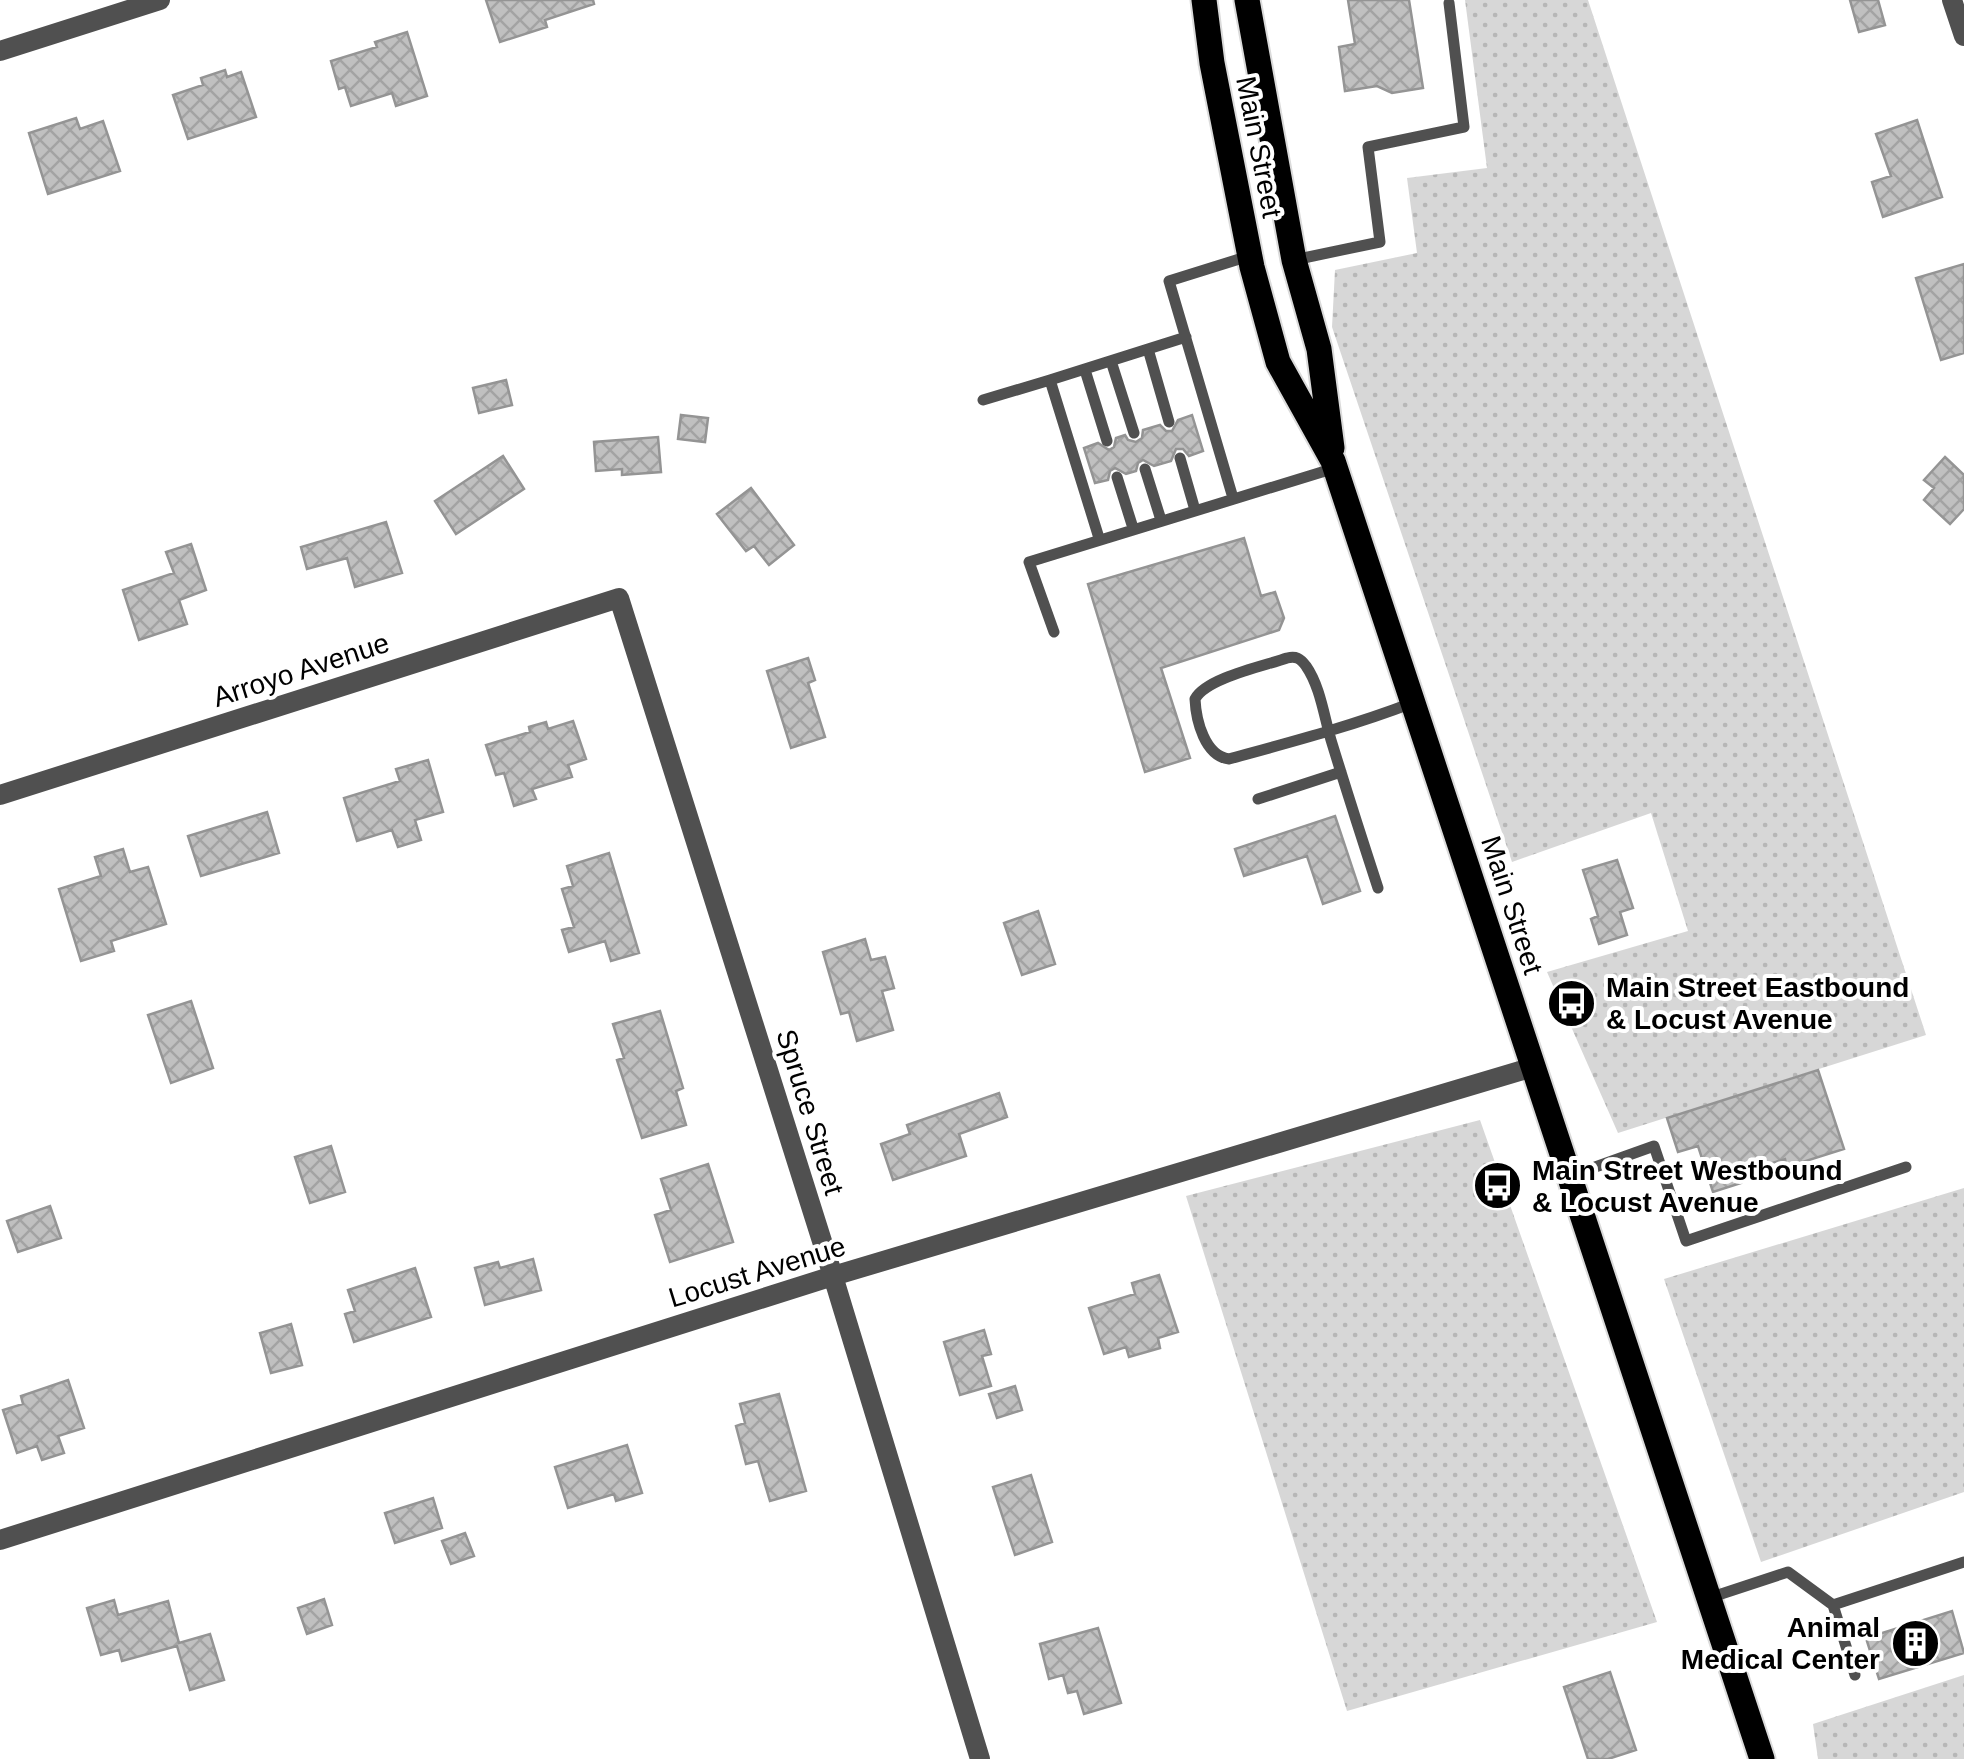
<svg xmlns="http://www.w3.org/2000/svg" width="1964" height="1759" font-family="Arial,sans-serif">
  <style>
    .grass { fill: url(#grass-dots) }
    .building { fill: url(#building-cross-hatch); stroke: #949494; stroke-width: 2.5 }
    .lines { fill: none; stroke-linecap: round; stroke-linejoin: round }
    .primary-casing { stroke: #dbdbdb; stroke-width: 29 }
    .lane { stroke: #505050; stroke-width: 11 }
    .street { stroke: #505050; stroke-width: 20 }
    .primary { stroke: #000; stroke-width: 25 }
    .labels { text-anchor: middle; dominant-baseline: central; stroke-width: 8; stroke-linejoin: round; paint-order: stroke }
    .street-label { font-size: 28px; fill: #000; stroke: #fff }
    .poi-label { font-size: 28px; font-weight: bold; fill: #000; stroke: #fff; text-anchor: start }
  </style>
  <defs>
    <pattern id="grass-dots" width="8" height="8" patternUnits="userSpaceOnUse" patternTransform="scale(2.5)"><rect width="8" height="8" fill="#d7d7d7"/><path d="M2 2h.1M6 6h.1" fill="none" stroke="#b7b7b7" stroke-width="1.8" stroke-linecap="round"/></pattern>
    <pattern id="building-cross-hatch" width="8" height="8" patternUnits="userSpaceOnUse" patternTransform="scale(2.5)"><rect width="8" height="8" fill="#c0c0c0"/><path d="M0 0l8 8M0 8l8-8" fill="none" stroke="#a3a3a3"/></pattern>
  </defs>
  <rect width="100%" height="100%" fill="#fff"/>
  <path class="grass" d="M1465,0H1588L1926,1035L1618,1133L1547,972L1688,931L1651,813L1512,862L1332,327L1335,270L1417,253L1407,178L1487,168Z
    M1480,1120L1657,1622L1347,1711L1186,1196Z
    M1964,1188V1492L1761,1562L1664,1279Z
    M1964,1675V1759H1818L1813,1724Z"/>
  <path class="building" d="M486,0H593L594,4L545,20L547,27L500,42Z
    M1348,0H1409L1423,88L1392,93L1377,86L1345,91L1339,47L1355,44Z
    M1850,0H1878L1885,25L1859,32Z
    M407,32L427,96L396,106L392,93L351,106L345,87L339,89L331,61L377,47L375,42Z
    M225,70L227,77L241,72L256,117L188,139L173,95L203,85L201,78Z
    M76,118L80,129L103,121L120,171L48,194L29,133Z
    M1917,120L1942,197L1883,217L1872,182L1891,176L1876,134Z
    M1964,264V353L1941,360L1916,278Z
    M506,380L512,405L479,413L473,388Z
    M681,415L708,418L705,442L678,439Z
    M1192,415L1203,451L1189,456L1183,449H1176L1171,461L1154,466L1143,460L1138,463L1136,471L1126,474L1115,468L1110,471L1108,480L1095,483L1084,448L1098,443L1109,450L1114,447L1116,438L1125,435L1128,440L1136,442L1142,438L1143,430L1160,425L1166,431H1172L1178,420Z
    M658,437L661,472L622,475V469L596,471L594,442Z
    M503,456L524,489L456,534L435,501Z
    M1945,457L1964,475V509L1950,524L1924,500L1934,488L1924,480Z
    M751,488L794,545L769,565L754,546L746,551L717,514Z
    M386,522L402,573L355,587L347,558L307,569L301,547Z
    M1244,538L1261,596L1275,592L1284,618L1279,630L1161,668L1190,758L1145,772L1088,584Z
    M191,544L206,590L179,600L187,624L139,640L123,590L174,573L166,552Z
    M808,658L815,680L808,683L825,737L791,748L767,671Z
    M573,721L586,759L568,765L572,777L532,789L536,799L514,806L504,773L496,775L486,745L530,732L529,727L546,722L548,729Z
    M428,760L443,812L415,820L421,840L398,847L392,830L357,841L344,798L400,781L396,769Z
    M267,812L279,853L201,876L188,836Z
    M1335,816L1360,891L1323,904L1307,856L1244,876L1235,849Z
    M123,849L130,872L148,867L166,924L111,941L114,951L81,961L59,889L101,876L95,857Z
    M609,853L639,953L611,961L605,941L569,952L562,930L574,927L562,889L573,886L567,866Z
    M1617,860L1633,908L1620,912L1627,935L1599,944L1591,919L1598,916L1583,870Z
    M1038,911L1055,964L1022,975L1004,923Z
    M865,939L871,960L885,957L894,988L882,991L893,1030L857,1041L849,1012L841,1014L823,952Z
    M191,1001L213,1068L171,1083L148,1015Z
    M660,1011L683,1088L676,1091L686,1125L642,1138L617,1060L624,1058L613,1024Z
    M1818,1070L1844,1149L1787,1167L1785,1159L1737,1174L1741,1183L1713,1192L1698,1146L1678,1152L1667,1118Z
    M999,1093L1007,1117L959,1134L966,1156L893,1180L881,1144L910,1134L907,1125Z
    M331,1146L345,1192L310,1203L295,1157Z
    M708,1164L733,1242L670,1262L655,1215L671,1210L661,1179Z
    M50,1206L61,1238L18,1252L7,1221Z
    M533,1259L541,1290L485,1305L475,1268L498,1262L500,1268Z
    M415,1268L431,1317L354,1342L345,1314L355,1311L348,1290Z
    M1159,1275L1178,1332L1158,1338L1160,1348L1129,1357L1126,1347L1104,1354L1089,1308L1135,1294L1132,1283Z
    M291,1324L302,1365L271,1373L260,1333Z
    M984,1330L991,1354L982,1356L991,1386L960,1395L944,1342Z
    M68,1380L84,1428L58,1436L64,1453L42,1460L37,1446L17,1453L3,1410L23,1404L21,1396Z
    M1015,1386L1022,1410L997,1418L989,1394Z
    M779,1394L806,1491L770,1501L758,1461L746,1464L736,1426L745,1423L740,1404Z
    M627,1445L642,1493L616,1501L614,1494L568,1508L555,1467Z
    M1031,1475L1052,1542L1015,1555L993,1487Z
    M433,1498L442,1528L395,1543L385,1513Z
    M465,1533L474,1556L451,1564L442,1541Z
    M324,1599L332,1625L307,1634L298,1608Z
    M114,1600L118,1615L168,1601L179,1643L210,1634L224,1680L190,1690L177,1646L122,1661L119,1650L101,1655L87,1608Z
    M1952,1611L1964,1653L1879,1679L1866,1638Z
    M1098,1628L1121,1703L1084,1714L1077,1691L1068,1693L1063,1675L1049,1679L1040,1644Z
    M1610,1672L1636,1750L1608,1759H1588L1564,1687Z"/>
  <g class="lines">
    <defs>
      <path id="primary" d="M1204,0L1212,63L1252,267L1278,362L1333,461L1762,1759
        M1247,0L1294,260L1319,349L1332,448"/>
    </defs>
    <use href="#primary" class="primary-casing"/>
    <path class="lane" d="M1294,260L1380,242L1368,147L1464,127L1449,3
      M1148,349L1169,422
      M1111,361L1134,433
      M1085,370L1107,441
      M983,400L1050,380
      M1180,458L1195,510
      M1145,469L1161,520
      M1117,477L1133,528
      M1233,498L1169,281L1249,256
      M1099,538L1050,380L1186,337
      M1054,632L1029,562L1335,468
      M1258,799L1341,772
      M1378,888C1362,839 1346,789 1331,740C1324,716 1320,686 1306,666C1300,658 1296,656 1287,658C1264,666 1206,678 1195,699C1196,721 1205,756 1229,759C1291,742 1352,726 1412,703
      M1570,1176L1654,1146L1686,1241L1906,1167
      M1709,1598L1788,1572L1833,1605L1964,1562
      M1833,1605L1855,1675"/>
    <path class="street" d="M1952,0L1964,36
      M0,51L160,0
      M0,795L619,598L833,1276L980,1759
      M0,1540L833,1276L1533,1067"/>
    <use href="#primary" class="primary"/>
  </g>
  <defs>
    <symbol id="bus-disc" viewBox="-11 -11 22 22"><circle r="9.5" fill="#000" stroke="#fff"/><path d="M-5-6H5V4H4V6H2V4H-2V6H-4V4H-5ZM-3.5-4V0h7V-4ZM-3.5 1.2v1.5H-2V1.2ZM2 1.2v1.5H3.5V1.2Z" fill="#fff"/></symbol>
    <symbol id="building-disc" viewBox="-11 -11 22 22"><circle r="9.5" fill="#000" stroke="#fff"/><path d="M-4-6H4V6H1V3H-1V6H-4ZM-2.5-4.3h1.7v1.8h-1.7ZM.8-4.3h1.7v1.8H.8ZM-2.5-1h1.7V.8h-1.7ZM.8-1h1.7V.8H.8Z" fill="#fff"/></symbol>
  </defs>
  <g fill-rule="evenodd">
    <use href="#bus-disc" x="1544" y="976" width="55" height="55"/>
    <use href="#bus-disc" x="1470" y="1158" width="55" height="55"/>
    <use href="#building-disc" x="1888" y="1616" width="55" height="55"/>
  </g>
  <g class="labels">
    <g class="street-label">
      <text transform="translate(1259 147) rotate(79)">Main Street</text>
      <text transform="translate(301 670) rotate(-18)">Arroyo Avenue</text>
      <text transform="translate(1512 905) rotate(72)">Main Street</text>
      <text transform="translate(810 1112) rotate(73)">Spruce Street</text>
      <text transform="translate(757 1272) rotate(-17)">Locust Avenue</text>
    </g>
    <g class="poi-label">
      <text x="1606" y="987">Main Street Eastbound<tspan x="1606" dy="32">&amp; Locust Avenue</tspan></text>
      <text x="1532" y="1170">Main Street Westbound<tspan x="1532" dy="32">&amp; Locust Avenue</tspan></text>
      <text x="1880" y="1627" text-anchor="end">Animal<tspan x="1880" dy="32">Medical Center</tspan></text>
    </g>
  </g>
</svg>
